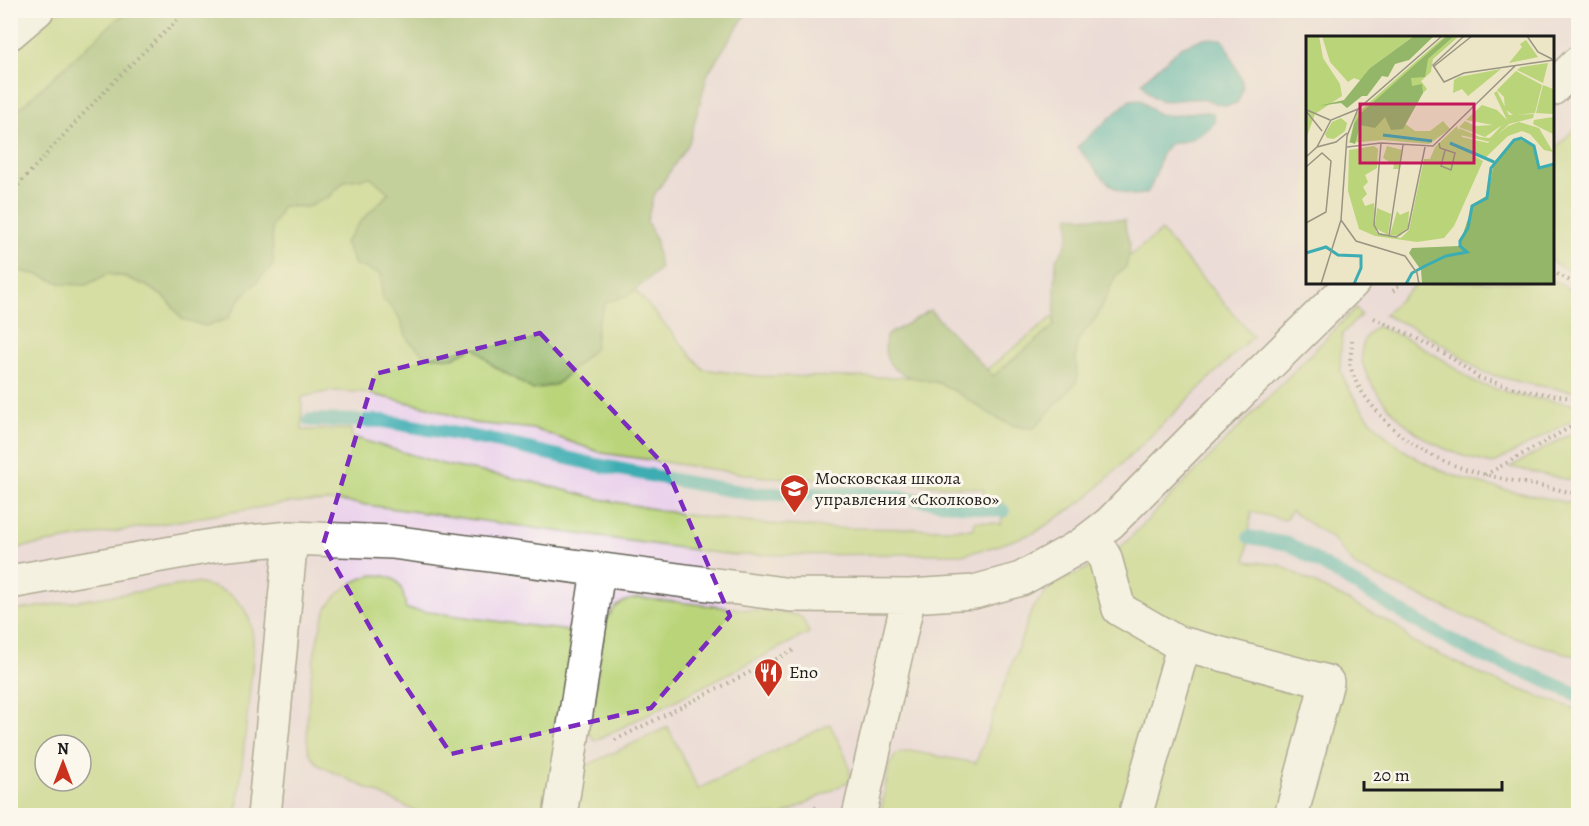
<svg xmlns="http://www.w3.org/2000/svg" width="1589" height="826" font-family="Alegreya,serif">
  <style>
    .built { fill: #ead1ec; fill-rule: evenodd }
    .green { fill: #bad479; stroke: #6b784a; stroke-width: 1.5; fill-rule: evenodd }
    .forest { fill: #93b669; stroke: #586942; stroke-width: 1.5 }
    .water { fill: #3cadb3; stroke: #2c6468; stroke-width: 1.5 }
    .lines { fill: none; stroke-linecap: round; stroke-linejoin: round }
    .stream { stroke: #3cadb3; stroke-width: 14 }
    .minor-casing { stroke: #656258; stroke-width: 36 }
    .path { stroke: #656258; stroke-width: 4; stroke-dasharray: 1.5 4.5; stroke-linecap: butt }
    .minor { stroke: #fff; stroke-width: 33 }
    .marked { fill: none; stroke: #7b2cbf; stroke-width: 4.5; stroke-dasharray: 12 8; stroke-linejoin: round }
    .labels { text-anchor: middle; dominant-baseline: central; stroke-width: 6; stroke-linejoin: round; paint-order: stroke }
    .poi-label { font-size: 18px; fill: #1c1c1c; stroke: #fbf7ec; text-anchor: start }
    .inset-river { fill: none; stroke: #3cadb3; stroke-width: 3 }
    .inset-road { fill: none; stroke: #999582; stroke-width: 1.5 }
    .view { fill: #c2185b; fill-opacity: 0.15; stroke: #c2185b; stroke-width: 3 }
    .inset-edge { fill: none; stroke: #1c1c1c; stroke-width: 3 }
  </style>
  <rect width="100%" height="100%" fill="#fbf7ec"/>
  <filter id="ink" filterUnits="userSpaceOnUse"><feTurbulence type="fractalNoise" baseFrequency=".0167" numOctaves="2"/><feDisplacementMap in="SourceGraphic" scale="12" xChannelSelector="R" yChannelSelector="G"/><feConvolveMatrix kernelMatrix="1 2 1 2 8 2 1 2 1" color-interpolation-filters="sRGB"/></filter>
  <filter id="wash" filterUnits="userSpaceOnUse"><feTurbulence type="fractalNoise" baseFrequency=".008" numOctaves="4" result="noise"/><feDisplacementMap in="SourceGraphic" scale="24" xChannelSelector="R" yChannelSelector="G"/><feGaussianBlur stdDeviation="1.35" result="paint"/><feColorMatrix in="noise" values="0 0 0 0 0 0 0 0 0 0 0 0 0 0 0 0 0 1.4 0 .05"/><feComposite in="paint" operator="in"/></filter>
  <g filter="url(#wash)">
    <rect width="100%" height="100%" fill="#ece5c6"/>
    <path class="built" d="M236,11H1578V815H11L10,205ZM1307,38H1552V282H1307ZM45,745H81V781H45Z"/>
    <path class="green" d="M58,11H725L606,256L703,369L757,376L976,378L1161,231L1253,336L1086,499L1036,532L997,546L966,554L731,555L338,501L287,503L11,549V55L32,32ZM330,391L361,392L428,407L473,423L534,429L602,453L765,477L884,481L983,489L984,499L1004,503L1001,524L975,521L974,529L827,528L754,523L681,514L600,499L529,481L446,465L352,437L351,429L302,430V397Z
      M1578,125V275L1552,262V152Z
      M1552,280L1567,288L1578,291V392L1523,383L1482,372L1452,350L1416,329L1384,315L1418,282H1552Z
      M1356,308L1361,315L1342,334C1342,345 1339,360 1341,371C1346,388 1358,404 1369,418C1423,483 1501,487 1578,505V657L1506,635L1356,567L1335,541L1291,511L1285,520L1251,512L1246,561L1280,565L1398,627L1411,641L1493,680L1578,710V815L880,816L889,766L896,754L910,751L976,763L1032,609L1049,589L1061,581L1094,565L1119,549Z
      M1376,326L1410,340L1445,361L1476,383L1520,396L1578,405V417L1493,464C1470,459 1448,452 1428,440C1401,425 1350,374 1364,340C1367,335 1372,330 1376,326Z
      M1578,430V482L1510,467Z
      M374,575C400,575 403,587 406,609L577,632L548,815H424L320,766C316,761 310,757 309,751C302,727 315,625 329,605C339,590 356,578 374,575Z
      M195,583C242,590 256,614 253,659L237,815H11V611ZM45,745H81V781H45Z
      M640,598L797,615L803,619L809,633L595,741L587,730L606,620C614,606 623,599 640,598Z
      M830,724C838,742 852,762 850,781L783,815L573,816L581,768L668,727L698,789Z"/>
    <path class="forest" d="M133,11V10L748,11L708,73L689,143L653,197L647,221L656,241L660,269L629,295L606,302L597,324L595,348L557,384L533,390L492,365L474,347L453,358L426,356L408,340L398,315L382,298L381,274L355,265L345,242L361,221L389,193L371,177L345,181L329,197L307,207L283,206L272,227L273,265L240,299L228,319L205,326L182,319L167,299L147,286L125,277L108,274L86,285L63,284L39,275L15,270L11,272V116L117,19Z
      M1068,216L1125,220L1126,231L1130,244L1129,255L1126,267L1116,275L1098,315L1077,341L1076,353L1077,382L1034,428C1000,430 973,398 943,385C928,378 909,381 895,369C884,360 884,350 886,336L930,310L993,376L1054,326L1056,259C1068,245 1072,234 1068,216Z"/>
    <path class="water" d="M1204,38L1222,39C1229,45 1228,51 1232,59C1239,78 1249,82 1237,103C1222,109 1214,101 1200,99C1177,96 1156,113 1142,82L1181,47Z
      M1139,99C1146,103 1151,111 1159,114C1178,120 1194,107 1213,113L1215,122C1203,136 1187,142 1169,144C1156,157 1159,178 1147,193C1115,204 1095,167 1077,147L1130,100Z"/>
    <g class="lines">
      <path class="stream" d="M310,420L384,421L490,440L593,464L695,484L754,494L869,493L1003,511
        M1249,537L1289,544L1414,620L1477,654L1538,677L1578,695"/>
    </g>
  </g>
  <g filter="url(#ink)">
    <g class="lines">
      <defs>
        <path id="minor" d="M10,33L37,10
          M1552,89L1578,63
          M1093,537L1105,558L1119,609L1176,642L1327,682L1291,816
          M10,582L217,545L291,538L392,542L791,595L909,596L974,592L1021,579L1080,546L1110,523L1195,437L1353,282
          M264,816L291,538
          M560,816L598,571
          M859,816L909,596
          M1135,816L1184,644"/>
      </defs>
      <use href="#minor" class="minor-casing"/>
      <path class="path" d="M10,194C68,131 124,66 190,10
        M1552,271L1570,281L1578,283
        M1393,291L1402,282
        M1374,318L1412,336L1449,356L1479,378L1522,390L1578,399
        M1352,340C1352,349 1349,360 1351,368C1355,384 1366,399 1377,411C1430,476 1502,476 1578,494
        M1485,475L1578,423
        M615,740L794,650
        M799,816L819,806"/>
      <use href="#minor" class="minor"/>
    </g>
  </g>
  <path d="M0 0H1589V826H0ZM540,333L666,467L730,616L651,708L451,754L394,669L323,545L375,374Z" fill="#ece5c6" fill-opacity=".55" fill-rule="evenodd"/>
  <path class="marked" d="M540,333L666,467L730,616L651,708L451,754L394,669L323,545L375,374Z"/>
  <defs>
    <symbol id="university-pin" viewBox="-11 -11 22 30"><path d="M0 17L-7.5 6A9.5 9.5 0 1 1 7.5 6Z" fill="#c8321e" stroke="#fbf7ec"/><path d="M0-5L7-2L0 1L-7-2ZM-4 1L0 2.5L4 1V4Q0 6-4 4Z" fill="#fff"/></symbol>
    <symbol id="restaurant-pin" viewBox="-11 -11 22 30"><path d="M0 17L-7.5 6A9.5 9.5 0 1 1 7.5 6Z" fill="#c8321e" stroke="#fbf7ec"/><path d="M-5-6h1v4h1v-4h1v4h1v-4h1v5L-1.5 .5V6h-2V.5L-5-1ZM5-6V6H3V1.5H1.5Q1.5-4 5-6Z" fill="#fff"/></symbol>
  </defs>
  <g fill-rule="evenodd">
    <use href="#university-pin" x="778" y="472" width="33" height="45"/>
    <use href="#restaurant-pin" x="752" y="656" width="33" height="45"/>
  </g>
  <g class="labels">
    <g class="poi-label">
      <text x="815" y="478">Московская школа<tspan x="815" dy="21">управления «Сколково»</tspan></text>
      <text x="789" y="672">Eno</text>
    </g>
  </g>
  <g transform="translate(1306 36)">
    <rect width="248" height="248" fill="#ece5c6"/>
    <path d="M0,0H13L17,22L34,48L36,60L9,78L0,103ZM16,0H108L64,32L56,45L48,42L42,46L24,26ZM139,0H153L127,23L125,36L115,45L121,53L107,67L98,87L109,95H124L137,85L144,93L123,108L77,104L43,107L50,78ZM220,4L232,21L203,27L216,11L214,8ZM242,27L237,47L211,34L215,31ZM195,33L162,60L156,53L147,57L148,44L153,41ZM210,35L236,49L229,77L207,79L199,73L198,61L191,54ZM237,49L247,53V78L230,77ZM191,55L203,79L228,78L227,82L203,88L184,106L154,99L153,92L174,101L183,102L185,101L196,89L179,101L153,91L159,85L169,90L187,89L160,84L176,69L191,74L201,84L188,57ZM247,81V98L227,88L228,84ZM35,82L41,87L39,95L28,103L21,102L19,98L26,86ZM213,86L233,92L247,116L238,114L224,98L216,95L202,100L179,122L144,105L177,125L148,190L138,202L111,206L69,200L53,193L42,155L43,114L68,110L72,113L71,132L59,139L62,146L57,151L61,158L56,163L59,170L68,167L70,196L95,202L103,194L118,123H124L129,111L151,90L156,101L182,107L202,90ZM81,110L96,114L93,133H87L88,129L77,122ZM71,172L85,178L82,199L69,192ZM91,175L94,179L103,175L102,191L94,200L84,199Z" fill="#bad479"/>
    <path d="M108,0H128L103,24L89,28L82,41L76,40L61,60H56L41,72L35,67L12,70L38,64L64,32ZM141,0H148L122,23L119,41L105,42L106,50L116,48L117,57L97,93L85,94L79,81L69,92L54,89L49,108L44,106L48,88L55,77ZM211,102L228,110L233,132L247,128V247H116L115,234L103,217L106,212L153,210L167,168L182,159L188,126Z" fill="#93b669"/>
    <path class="inset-river" d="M77,99L126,105M144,107L188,126M0,217L20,211L32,219L55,220V232L48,248M100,248L106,237L119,230L140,220L161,216L154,210V205L162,192L166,170L181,162L185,132L208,104L215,102L228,110L233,132L248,128"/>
    <path class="inset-road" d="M158,0L127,29L138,46L158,37L248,24M221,0L232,16L246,23M127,31L166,0M1,74L24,84M0,75L16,95M75,107L68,189L73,198L90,201L102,193L119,111M133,107L134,112L149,117L145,134L135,130L139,114M11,111L25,84L52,73L136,0M41,111L75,107L127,110L210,29M0,121L11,111L30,106L41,97M0,131L16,117L25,125L20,176L0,187M35,184L50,205L99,220L111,237L113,248M83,200L97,109M15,248L35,184L41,100L52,73"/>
    <path class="view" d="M54,68H168V127H54Z"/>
    <rect width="248" height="248" class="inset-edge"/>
  </g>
  <rect width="1589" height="826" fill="none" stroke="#fbf7ec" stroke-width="36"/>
  <g transform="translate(63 763)"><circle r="28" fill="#fbf7ec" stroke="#a29f99" stroke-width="1.5"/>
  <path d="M0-4.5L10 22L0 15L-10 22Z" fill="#c8321e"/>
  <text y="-9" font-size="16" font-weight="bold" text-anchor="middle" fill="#1c1c1c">N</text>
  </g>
  <path d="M1364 781v9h138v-9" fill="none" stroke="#1c1c1c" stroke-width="3"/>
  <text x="1373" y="781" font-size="18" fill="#1c1c1c" stroke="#fbf7ec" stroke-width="4.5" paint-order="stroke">20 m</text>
</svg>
